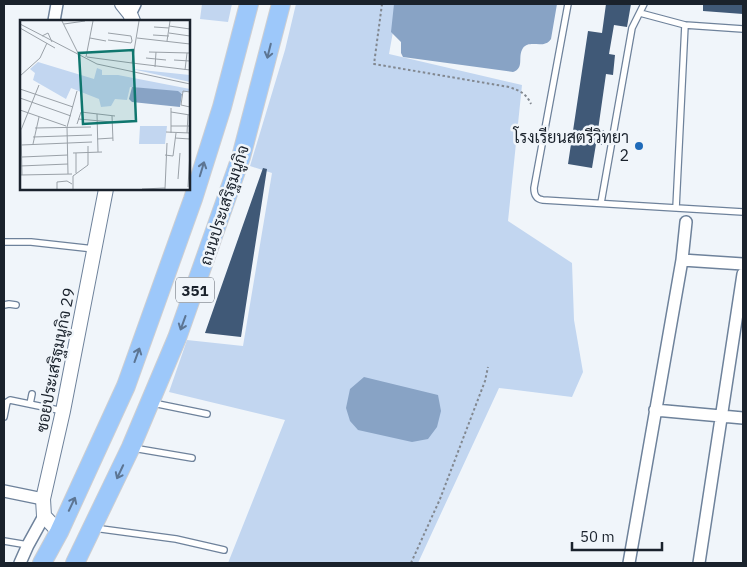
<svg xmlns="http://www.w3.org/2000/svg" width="747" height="567" font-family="'IBM Plex Sans',Sarabun,sans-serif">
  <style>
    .green { fill: #c2d6f0 }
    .water { fill: #88a3c5 }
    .building { fill: #405977 }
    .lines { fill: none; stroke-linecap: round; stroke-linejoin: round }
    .service-casing { stroke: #6e829b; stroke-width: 8 }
    .minor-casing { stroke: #6e829b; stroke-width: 14 }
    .tertiary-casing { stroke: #6e829b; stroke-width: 16 }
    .primary-casing { stroke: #cdced1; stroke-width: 20 }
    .path { stroke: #828890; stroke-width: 2; stroke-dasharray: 2.5 2.5; stroke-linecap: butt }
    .service { stroke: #fff; stroke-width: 5.5 }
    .minor { stroke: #fff; stroke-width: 11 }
    .tertiary { stroke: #fff; stroke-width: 14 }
    .primary { stroke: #9dc8fa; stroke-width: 18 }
    .oneway { stroke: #5c7593 }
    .poi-dot { fill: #1e6ab9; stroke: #f0f5fa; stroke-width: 2 }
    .labels { text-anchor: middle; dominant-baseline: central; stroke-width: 5; stroke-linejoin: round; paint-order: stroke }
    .shield { fill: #f0f5fa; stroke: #5a616a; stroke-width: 1 }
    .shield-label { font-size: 15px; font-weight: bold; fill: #1a222c }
    .poi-label { font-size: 16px; fill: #1a222c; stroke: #f0f5fa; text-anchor: end }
    .street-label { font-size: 16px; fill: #1a222c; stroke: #f0f5fa }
    .inset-road { fill: none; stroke: #9aa1a8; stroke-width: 1 }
    .view { fill: #0f766e; fill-opacity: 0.15; stroke: #0f766e; stroke-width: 2.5 }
    .inset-edge { fill: none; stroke: #1a222c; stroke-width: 2.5 }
  </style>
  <rect width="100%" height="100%" fill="#f0f5fa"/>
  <path class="green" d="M202,4H232L228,22L200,19Z
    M296,4H398L389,54L522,85L508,221L572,263L574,320L583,372L572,397L499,388L418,563H228L285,420L169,392L187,340L243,346L272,173L250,166L285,50Z"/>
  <path class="water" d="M394,4H557L551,39C544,50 530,39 523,48C517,57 525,68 513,72L403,57L401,53V42L391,32Z
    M364,377L438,395L441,411L437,427L428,439L412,442L358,430L350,421L346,408L350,389Z"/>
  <path class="building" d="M606,4H631L627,27L614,25L609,54L615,55L613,75L606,74L598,130H604L602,145L596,144L592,168L568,164L588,31L602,33Z
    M703,4H743V14L703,11Z
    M263,168L267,169L241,337L205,333Z"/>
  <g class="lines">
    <defs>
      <path id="service" d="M568,4L534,188C534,195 536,199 543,200L743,212
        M640,13L685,25L676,208
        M685,25L743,29
        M601,203L632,28L644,4
        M4,242H31L94,249
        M4,305L9,304L16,305
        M153,403L207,414
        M30,404L32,394
        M4,417L7,402L10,400L63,411
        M133,448L192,458
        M94,528L176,539L224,550
        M4,541L28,545"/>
      <path id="minor" d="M130,14L135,4
        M54,21L57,4
        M682,260L743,264
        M655,410L743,418
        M4,491L43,499
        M20,563L28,545L44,516
        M629,563L682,260L686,222
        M699,563L743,274"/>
      <path id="tertiary" d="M122,4L130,14L133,21
        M59,532L44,516L43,499L63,411L106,189"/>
      <path id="primary" d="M42,563L59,532L126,386L193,199L222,107L249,4
        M75,563L131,447L177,338L241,157L281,4"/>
    </defs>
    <use href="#service" class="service-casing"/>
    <use href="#minor" class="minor-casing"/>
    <use href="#tertiary" class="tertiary-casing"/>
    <use href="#primary" class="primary-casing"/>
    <path class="path" d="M382,4L374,64L509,87C520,91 526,93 531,104
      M411,563L440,499L485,381L488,367"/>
    <use href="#service" class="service"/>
    <use href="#minor" class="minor"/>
    <use href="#tertiary" class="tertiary"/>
    <use href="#primary" class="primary"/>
  </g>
  <defs><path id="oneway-shaft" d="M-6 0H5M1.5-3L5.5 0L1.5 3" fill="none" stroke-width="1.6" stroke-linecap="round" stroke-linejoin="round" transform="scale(1.25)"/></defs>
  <g class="oneway">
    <use href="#oneway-shaft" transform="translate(269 51) rotate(104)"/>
    <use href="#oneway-shaft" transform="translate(202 169) rotate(-73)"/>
    <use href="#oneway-shaft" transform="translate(183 323) rotate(110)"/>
    <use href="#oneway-shaft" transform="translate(137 355) rotate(-70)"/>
    <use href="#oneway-shaft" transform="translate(120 472) rotate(115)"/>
    <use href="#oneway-shaft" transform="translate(72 504) rotate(-65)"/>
  </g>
  <circle class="poi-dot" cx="639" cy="146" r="5"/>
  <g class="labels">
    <rect class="shield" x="176" y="277.5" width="38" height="25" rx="4"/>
    <g class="shield-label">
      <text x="195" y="290">351</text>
    </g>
    <g class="poi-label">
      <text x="629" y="137">โรงเรียนสตรีวิทยา<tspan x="629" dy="18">2</tspan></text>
    </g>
    <g class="street-label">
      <text transform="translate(224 205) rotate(-72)">ถนนประเสริฐมนูกิจ</text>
      <text transform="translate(55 360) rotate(-79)">ซอยประเสริฐมนูกิจ 29</text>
    </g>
  </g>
  <g transform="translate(20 20)">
    <rect width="170" height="170" fill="#f0f5fa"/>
    <path d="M18,42L74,59L77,48L82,50V55H98L170,69V71L162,73L110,67L107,80L95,79L91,86L81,87L79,79L51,68L46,79L13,60L15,53L10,49ZM112,49L170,55V62ZM120,106H147L145,124H119Z" fill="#c2d6f0"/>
    <path d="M112,67L158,71L162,74L160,87L112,82L109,79Z" fill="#88a3c5"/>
    <path class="inset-road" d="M42,1L58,33M0,4L77,44L170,64M44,4L65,1M149,6L170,9M134,7L149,8M0,8L35,28M149,13L170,16M133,15L149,16M22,16L28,13L32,22M70,18L86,21M117,18L170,24M88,20L111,23L112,21L111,16L88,13M147,21L150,1M129,32L170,33M66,37L73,1M67,37L112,43L119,1M126,38L146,40M154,40L170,41M112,43L170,50M135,47L136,32M165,50L167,33M0,56L20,38L27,23M0,69L53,87M170,72L163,71L161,85L170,87M0,78L51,96M0,90L46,106M151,92L170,95M77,94L78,132M92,96L93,121M58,99L92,102M57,104L61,92L95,96M151,106H170M15,108L71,107M146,112L170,113M151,113V88M167,113L168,95M13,117L72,115M155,118L170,119M77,119L93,118M13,124L19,97M1,125L72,122M53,133L82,132M56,133V153M145,135L153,136L156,113M2,137L48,135M0,146L48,144M48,154L47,107L57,71M0,155L52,154M2,155L1,110L19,65M158,159L160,133M168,167L170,132M37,169V162L47,161L52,164M53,169V156L68,145V126M122,169L145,168M145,169L147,123"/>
    <path class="view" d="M113,30L116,101L63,104L59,33Z"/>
    <rect width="170" height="170" class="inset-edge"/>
  </g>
  <rect width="747" height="567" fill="none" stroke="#1a222c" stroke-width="10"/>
  <path d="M572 542v8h90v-8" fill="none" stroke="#1a222c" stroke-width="2.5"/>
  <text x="580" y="542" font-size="15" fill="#1a222c" stroke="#f0f5fa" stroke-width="4" paint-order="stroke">50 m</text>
</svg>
